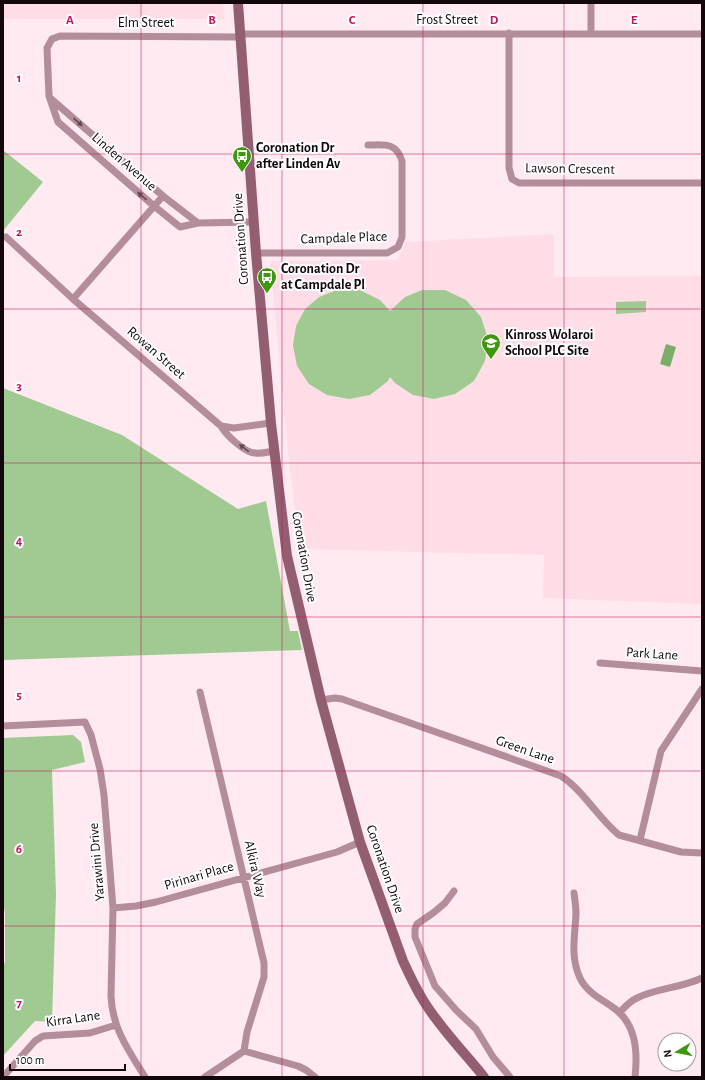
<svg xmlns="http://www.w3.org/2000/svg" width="705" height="1080" font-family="'Alegreya Sans',sans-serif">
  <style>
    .built { fill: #fedde7 }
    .green { fill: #a0ca92 }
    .water { fill: #7bad6a }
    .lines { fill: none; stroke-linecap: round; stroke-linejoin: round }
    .minor { stroke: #b38d9a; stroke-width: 7 }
    .secondary { stroke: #935e71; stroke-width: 10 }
    .oneway { fill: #624a53 }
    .grid { fill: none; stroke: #c2185b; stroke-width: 1; stroke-opacity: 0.55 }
    .labels { text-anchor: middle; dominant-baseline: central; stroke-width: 4; stroke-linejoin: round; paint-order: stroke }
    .street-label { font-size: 14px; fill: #12080c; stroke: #fff }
    .poi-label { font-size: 14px; font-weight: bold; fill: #12080c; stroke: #fff; text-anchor: start }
    .grid-label { font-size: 13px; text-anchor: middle; font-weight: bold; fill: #c2185b; stroke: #fff; stroke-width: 4; stroke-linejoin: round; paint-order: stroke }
  </style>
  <rect width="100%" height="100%" fill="#feeaf0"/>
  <path class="built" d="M3,3H223L224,19H3Z
    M554,234V277L702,276V604L543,598L544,555L300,549L287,442L270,261L397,260L406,242Z"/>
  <path class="green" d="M3,150L43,182L3,231Z
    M337,290H360L380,300L390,311L405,297L422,290H445L466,300L481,317L488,339L485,361L474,381L455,394L434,399L413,395L395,383L390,377L388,381L370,395L349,399L327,395L309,384L297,366L293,345L296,326L305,309L319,297Z
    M646,301V312L616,314V302Z
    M3,388L122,435L238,509L266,501L290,631H298L302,650L3,660Z
    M73,735L81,742L85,762L52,770L56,894L52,1022L35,1021L3,1056V966L5,962V913L3,901V738Z"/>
  <path class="water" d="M666,344L676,347L670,367L660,364Z"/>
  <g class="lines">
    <path class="minor" d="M591,3V33
      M509,33V168L512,179L519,183H702
      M240,34H702
      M240,37L60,36L52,39L47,48L49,96L58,122L154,206L180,227L198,223L253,222
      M50,98L163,196L198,223
      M6,237L73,299L221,426C226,435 245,453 255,453C261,454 268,452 274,451
      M256,253H387L398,247L402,237V161C396,142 385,145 368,145
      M73,299L163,196
      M221,426L234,428L271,423
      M600,663L702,671
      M200,692L264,963V977L247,1032L244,1051
      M321,700L335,698L342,699L561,776C583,790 598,818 619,835L681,852L702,853
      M3,726L85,722L91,735L100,769L104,795L113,908L111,996C112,1028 129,1051 145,1077
      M640,840L661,751L702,689
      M454,891L445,903L433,913L417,924L415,929V937L435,986L456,1010L476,1029L493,1057L510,1077
      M574,893C575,900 576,907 576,914C575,936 570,957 580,978C586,991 599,998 611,1006C636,1022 638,1050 635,1077
      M113,908L136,906L156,902L337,852L360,842
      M620,1012C625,1007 630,1001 637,998C657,988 681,988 702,978
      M244,1051L298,1066L306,1070L315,1077
      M3,1077L35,1041L43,1036L90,1033L116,1025
      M205,1077L244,1051"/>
    <path class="secondary" d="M238,3L256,253L271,423L287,556L321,700L360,842L403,961C409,974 415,987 423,1000C440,1028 464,1052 484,1077"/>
  </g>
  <defs><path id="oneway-solid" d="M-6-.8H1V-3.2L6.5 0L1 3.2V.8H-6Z"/></defs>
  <g class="oneway">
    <use href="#oneway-solid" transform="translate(78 122) rotate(41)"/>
    <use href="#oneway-solid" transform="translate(142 196) rotate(-139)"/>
    <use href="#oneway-solid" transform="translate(244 448) rotate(-143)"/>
  </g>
  <path class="grid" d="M141,3V1077M282,3V1077M423,3V1077M564,3V1077M3,154H702M3,309H702M3,463H702M3,617H702M3,771H702M3,926H702"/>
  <defs>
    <symbol id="bus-pin" viewBox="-11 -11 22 30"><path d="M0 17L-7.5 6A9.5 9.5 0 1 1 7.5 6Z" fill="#3f970f" stroke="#fff"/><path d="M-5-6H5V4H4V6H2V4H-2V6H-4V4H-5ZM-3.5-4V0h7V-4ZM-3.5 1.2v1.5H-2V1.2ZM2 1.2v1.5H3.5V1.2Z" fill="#fff"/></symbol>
    <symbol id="school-pin" viewBox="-11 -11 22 30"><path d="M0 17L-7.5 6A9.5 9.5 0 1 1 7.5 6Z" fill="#3f970f" stroke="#fff"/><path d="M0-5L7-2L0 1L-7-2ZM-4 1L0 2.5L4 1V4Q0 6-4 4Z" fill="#fff"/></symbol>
  </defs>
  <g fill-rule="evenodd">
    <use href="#bus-pin" x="231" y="145" width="22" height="30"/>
    <use href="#bus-pin" x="256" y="266" width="22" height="30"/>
    <use href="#school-pin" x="480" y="332" width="22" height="30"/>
  </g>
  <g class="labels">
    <g class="street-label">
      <text x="447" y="20">Frost Street</text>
      <text x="146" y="23">Elm Street</text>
      <text transform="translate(124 162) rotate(41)">Linden Avenue</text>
      <text transform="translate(570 169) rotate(1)">Lawson Crescent</text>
      <text transform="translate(344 238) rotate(-2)">Campdale Place</text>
      <text transform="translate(241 239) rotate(-94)">Coronation Drive</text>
      <text transform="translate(156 353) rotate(41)">Rowan Street</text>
      <text transform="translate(304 557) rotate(80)">Coronation Drive</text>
      <text transform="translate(652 654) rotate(4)">Park Lane</text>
      <text transform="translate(525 750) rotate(19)">Green Lane</text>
      <text transform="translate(97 862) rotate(-95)">Yarawini Drive</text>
      <text transform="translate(255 869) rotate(77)">Alkira Way</text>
      <text transform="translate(385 869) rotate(71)">Coronation Drive</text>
      <text transform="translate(199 876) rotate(-16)">Pirinari Place</text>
      <text transform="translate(73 1019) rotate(-8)">Kirra Lane</text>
    </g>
    <g class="poi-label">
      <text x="256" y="148">Coronation Dr<tspan x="256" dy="16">after Linden Av</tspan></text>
      <text x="281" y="269">Coronation Dr<tspan x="281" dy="16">at Campdale Pl</tspan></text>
      <text x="505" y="335">Kinross Wolaroi<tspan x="505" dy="16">School PLC Site</tspan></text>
    </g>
  </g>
  <g class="grid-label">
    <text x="70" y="24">A</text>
    <text x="212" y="24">B</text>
    <text x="352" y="24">C</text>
    <text x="494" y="24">D</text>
    <text x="634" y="24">E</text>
    <text x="19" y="82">1</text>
    <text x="19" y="236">2</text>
    <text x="19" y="390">3</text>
    <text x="19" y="545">4</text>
    <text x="19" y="699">5</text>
    <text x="19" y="853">6</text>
    <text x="19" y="1007">7</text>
  </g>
  <rect width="705" height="1080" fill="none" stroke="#12080c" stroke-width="8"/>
  <g transform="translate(677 1052) rotate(260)"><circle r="19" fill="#ffffff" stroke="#a09c9e"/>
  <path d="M0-3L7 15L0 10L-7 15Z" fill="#3f970f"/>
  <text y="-6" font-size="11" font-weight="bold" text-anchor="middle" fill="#12080c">N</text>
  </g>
  <path d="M10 1064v6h115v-6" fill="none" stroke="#12080c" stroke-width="2"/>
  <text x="16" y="1064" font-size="12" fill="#12080c" stroke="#ffffff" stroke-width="3" paint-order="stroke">100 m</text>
</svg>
